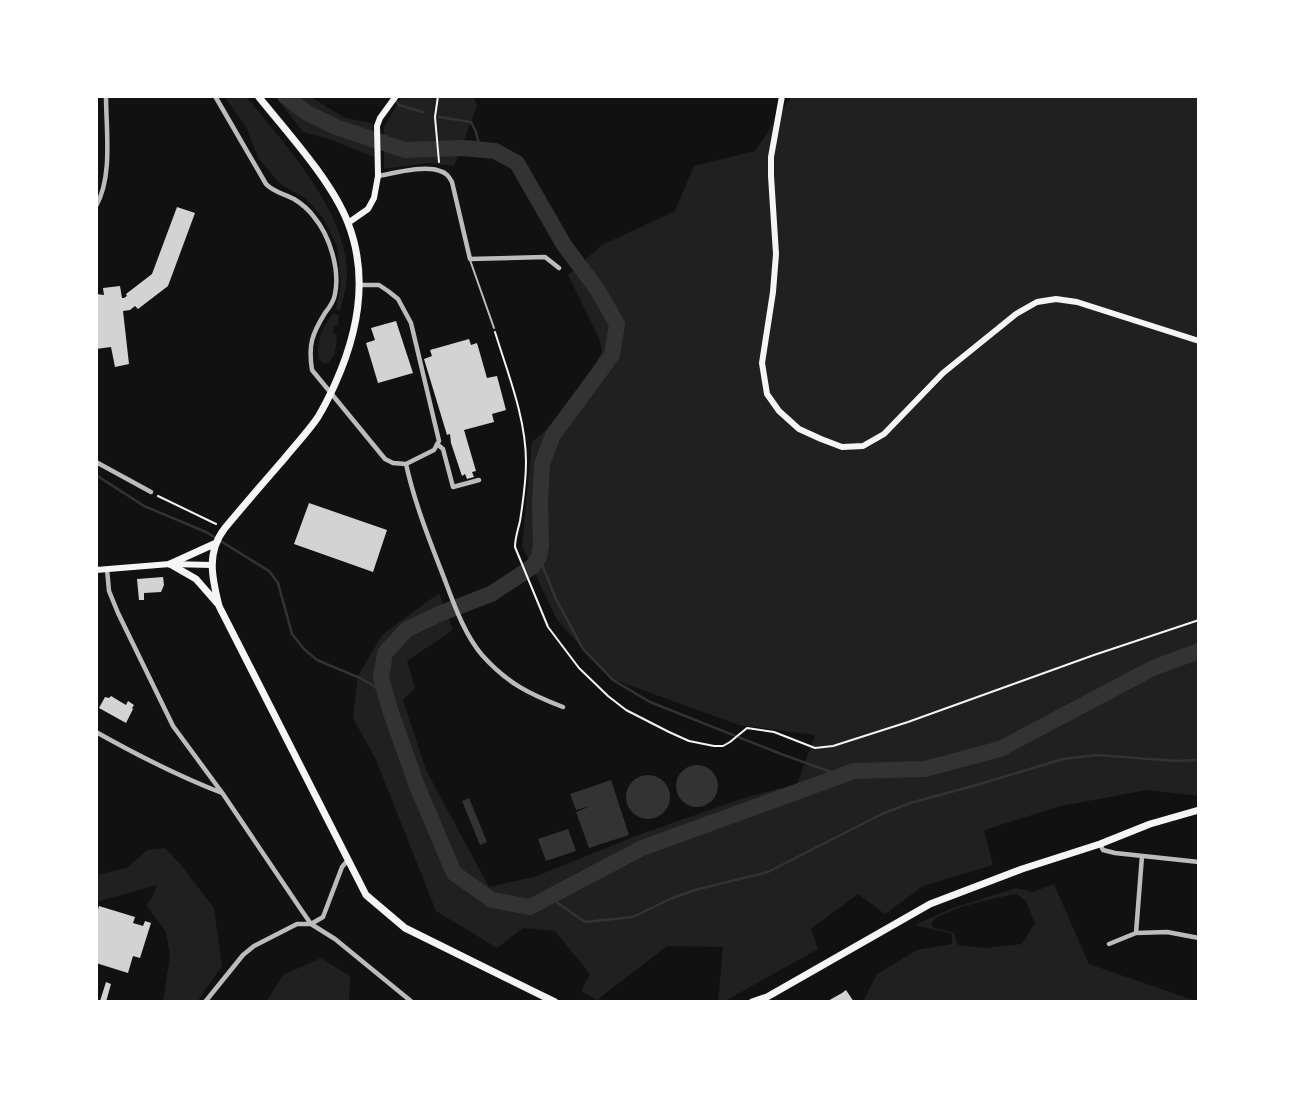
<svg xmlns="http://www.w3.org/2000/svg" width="1295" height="1098" font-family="Manrope,sans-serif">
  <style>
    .green { fill: #202020; fill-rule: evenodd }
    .water { fill: #333 }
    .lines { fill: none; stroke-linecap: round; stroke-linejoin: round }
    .stream { stroke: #333; stroke-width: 2.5 }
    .river { stroke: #333; stroke-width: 16 }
    .building { fill: #d3d3d3 }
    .path { stroke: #f5f5f5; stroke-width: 2 }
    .service { stroke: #bcbcbc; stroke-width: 2 }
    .minor { stroke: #bcbcbc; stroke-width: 4.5 }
    .secondary { stroke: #f5f5f5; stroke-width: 6 }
    .primary { stroke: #f5f5f5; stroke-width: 7 }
  </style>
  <rect width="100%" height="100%" fill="#111"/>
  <path class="green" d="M224,96H246C284,144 346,209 347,273C347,286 343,299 340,311L336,308L341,284L337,246L323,218L305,198L280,184L258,158L247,129Z
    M275,96H309L345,118L372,123L374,157L329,139L303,132Z
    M402,96H473L477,106L454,166L429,163L384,169V127Z
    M792,96H1199V796L1147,790L1061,806L984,830L993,865L923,886L885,914L858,894L811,929L818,949L723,1002H718L723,947L667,946L597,1000L581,991L590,974L555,931L523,928L497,948L436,911L376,760L353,718L358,676L382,635L439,593L453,630L407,661L415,688L403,700L426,770L489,887L537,876L638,835L744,798L797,784L815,735L739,725L609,678L557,620L522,546L532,442L555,423L572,403L602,352L599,338L568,275L602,245L675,211L694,166L755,151Z
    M333,313L339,315L338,326H334L333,334H337C336,345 337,359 325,364L319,360C315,340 323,328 333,313Z
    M165,848L180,864L214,908L222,966L197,1002H163L170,956L166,932L146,905L151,899L157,885L96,902V875L127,868L147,850Z
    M1054,884L1089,964L1199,1002H863L877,974L917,950L952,944V934L915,925L950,909L1016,888L1033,892ZM1017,894L1026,901L1035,923L1022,944L985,948L958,945L954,933L934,928L931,923C942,909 998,897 1017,894Z
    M321,958L350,976L349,1002H266L283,975Z"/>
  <path class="water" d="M676 786a21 21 0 1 1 42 0a21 21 0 1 1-42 0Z
    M626 797a22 22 0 1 1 44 0a22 22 0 1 1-44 0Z
    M611,780L629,835L589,848L576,812L591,806L576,810L570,794Z
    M469,798L487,842L480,845L462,801Z
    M568,829L576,851L546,861L538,839Z"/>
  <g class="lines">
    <path class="stream" d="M396,101L399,105L423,112
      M439,117L471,122L476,132L480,149
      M96,475L144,506L206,532L269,571L278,583L292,634L304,649L317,660L360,678L374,686L377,689L385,693
      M539,557L556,599L583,649L613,680L650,702L781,754L842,776
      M549,897L585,922L633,917L670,899L695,890L768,872L882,814L910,803L973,786L1063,759L1097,755L1176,761L1199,760"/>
    <path class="river" d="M285,96L307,113L336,127L405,150L463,148L495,151L517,163L564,245L597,289L617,324L612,355L553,435L542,464L540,503L541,546L539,557L532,567L491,594L439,614L406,630L385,653L381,678L390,710L417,786L454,873L492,900L530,907L642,848L854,771L925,769L1000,749L1153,668L1199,651"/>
  </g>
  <path class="building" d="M177,207L195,213L168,286L138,309L135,306L130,310L123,311L129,364L115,367L111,347L96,349V294L104,295L103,288L120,286L122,298H124L127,296L126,294L152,274Z
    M396,321L413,373L378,383L366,343L375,340L371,328Z
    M469,339L471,345L477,343L487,378L497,376L506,410L492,414L494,422L464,430L476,471L472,472L474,477L467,479L465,474L462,476L451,443L450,434L447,435L424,359L432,356L430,350Z
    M309,503L387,530L373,572L294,544Z
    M163,577L164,585L161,592L144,593V600H139L137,579Z
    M111,696L126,705L128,701L134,705L132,708L133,709L126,723L99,708L105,697L109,698Z
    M99,906L135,917L133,923L143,926L145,921L151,923L140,958L133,956L128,973L96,963V916Z
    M106,982L111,984L106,1002H102L100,1001Z
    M846,990L854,1002H826L842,993Z"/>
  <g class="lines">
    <path class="path" d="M438,96L435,117L439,162
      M495,332C508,374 526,418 526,462C526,482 523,502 520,521C518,530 515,538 515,547L548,627L579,668L608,696L626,710L669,732L689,741L714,746H723L730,742L747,728L774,732L815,748L833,746L908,722L1094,655L1199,620
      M158,496L216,524"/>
    <path class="service" d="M470,260L494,328"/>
    <path class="minor" d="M215,96L266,184C273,192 285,194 294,199C302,204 309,210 314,217C330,236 340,270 335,294C334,301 329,308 325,313C312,334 308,345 312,370L385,459L393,463L406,464
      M378,176C395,173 424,165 440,171C447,173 449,177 452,182L470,259L545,257L559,268
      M96,206C113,177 106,129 106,96
      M360,285H379L388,291L398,299L411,323L439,441L434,450L406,464
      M437,444L443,449L453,487L479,480
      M96,462L151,492
      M406,464C415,505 431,544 446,583C455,607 465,635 482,655C507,683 529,694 563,707
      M107,569L109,591L118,613L173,726L223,794L302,911L311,924L335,939L412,1002
      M96,732C137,755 178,776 222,793
      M1100,844L1103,850L1115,853L1199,862
      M311,924L323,917L342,867L348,860
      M1136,933L1142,856
      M1109,944L1136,933L1167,932L1199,938
      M205,1002L243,955L254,946L297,924H310"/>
    <path class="secondary" d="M782,96L771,157V176L776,254L773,292L762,363L767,394L779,411L799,429L821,439L842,447L863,446L884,434L943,373L1016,314L1037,302L1056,299L1077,302L1199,341
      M348,223L368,209L374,198L378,176L377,126L380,118L396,96
      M96,570L170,564L212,565"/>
    <path class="primary" d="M258,96C287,132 332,181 348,223C369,277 358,333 335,384C330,395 324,407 318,417C308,432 295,445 284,459C264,482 244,505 225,528C206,552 212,578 219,606L366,895L405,928L555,1002
      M170,564L196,579L217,603
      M170,564L214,544
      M752,1002L767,997L930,904L1022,869L1100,844L1150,824L1199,810"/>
  </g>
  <rect width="1295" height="1098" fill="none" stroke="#ffffff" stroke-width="196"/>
</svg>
